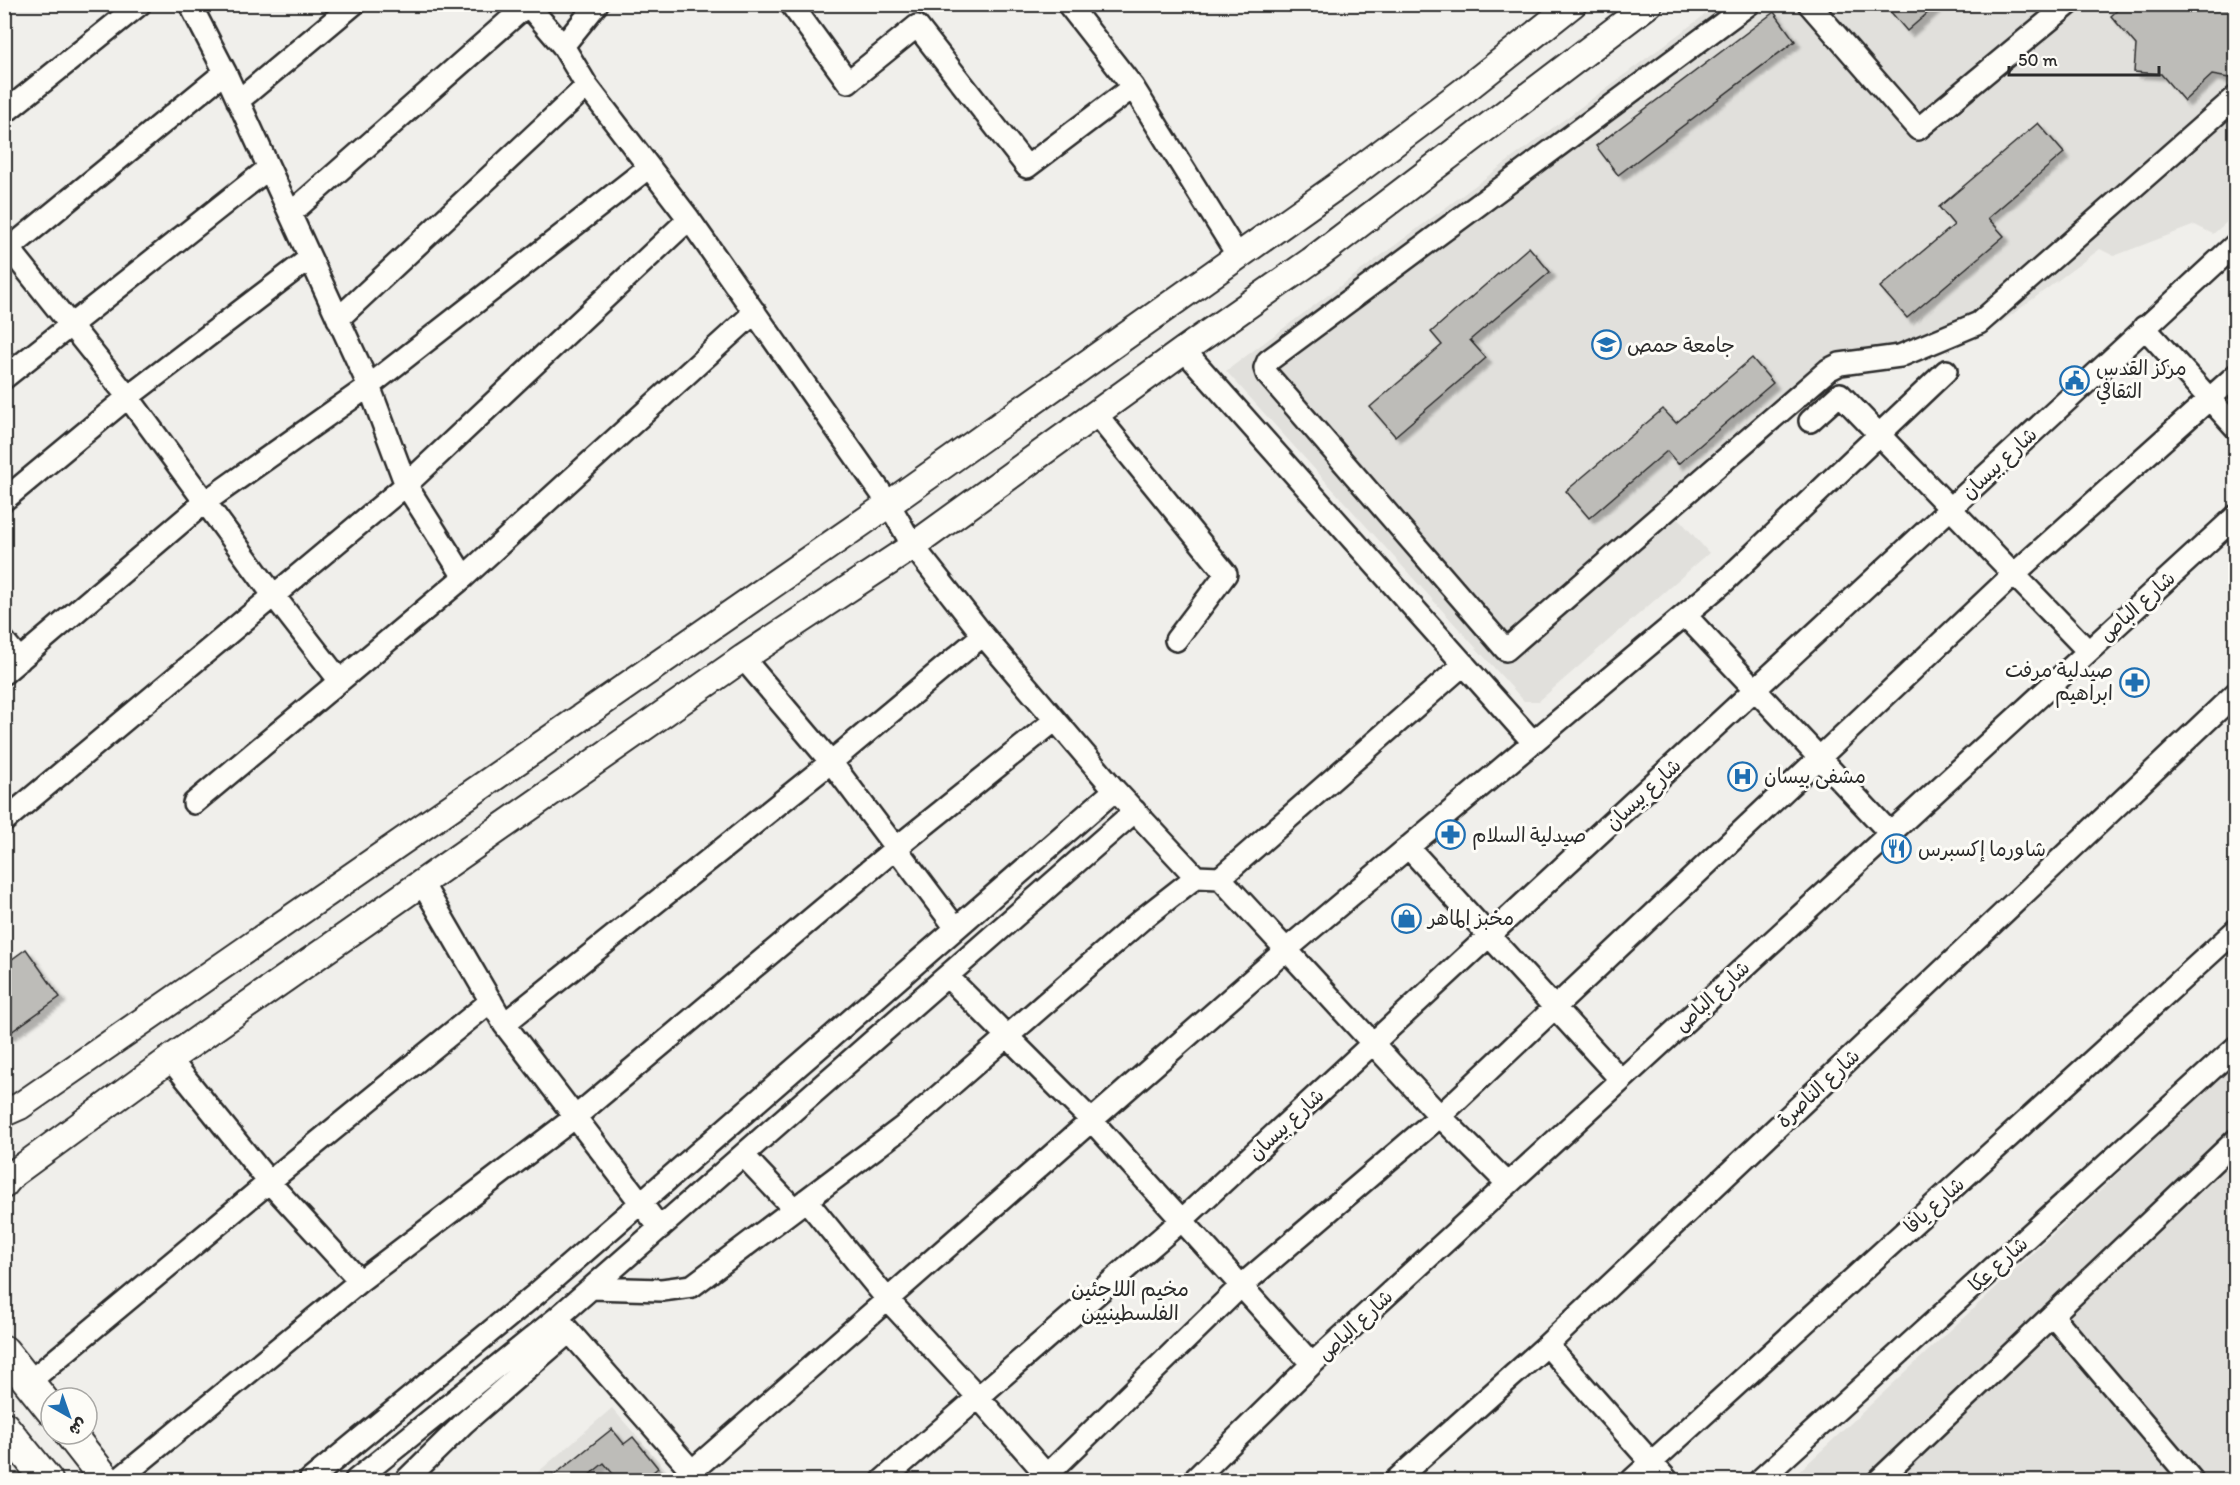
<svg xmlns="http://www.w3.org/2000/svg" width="2240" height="1485" font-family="Itim,'Playpen Sans Arabic',sans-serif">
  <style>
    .built { fill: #e1e0dc }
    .building { fill: #bdbcb8; stroke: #2b2b2b; stroke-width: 1.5; filter: url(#shadow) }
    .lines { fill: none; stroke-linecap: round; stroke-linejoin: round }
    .minor-casing { stroke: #2b2b2b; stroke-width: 26 }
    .major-casing { stroke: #2b2b2b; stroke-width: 30 }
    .highway-casing { stroke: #2b2b2b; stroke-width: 34 }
    .minor { stroke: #fdfcf7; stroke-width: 21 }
    .major { stroke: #fdfcf7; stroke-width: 26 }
    .highway { stroke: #fdfcf7; stroke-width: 30 }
    .labels { text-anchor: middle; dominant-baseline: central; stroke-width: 6; stroke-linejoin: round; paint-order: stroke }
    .poi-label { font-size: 20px; fill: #2b2b2b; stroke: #fdfcf7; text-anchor: start }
    .street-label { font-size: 20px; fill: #2b2b2b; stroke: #fdfcf7 }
    .neighbourhood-label { font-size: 21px; fill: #2b2b2b; stroke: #fdfcf7 }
  </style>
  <defs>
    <filter id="shadow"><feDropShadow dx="5.5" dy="5.5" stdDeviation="1.5" flood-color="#0004"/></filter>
  </defs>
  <rect width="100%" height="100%" fill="#f0efeb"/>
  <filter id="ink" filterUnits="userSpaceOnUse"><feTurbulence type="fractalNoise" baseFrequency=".0167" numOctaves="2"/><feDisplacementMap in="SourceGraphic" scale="12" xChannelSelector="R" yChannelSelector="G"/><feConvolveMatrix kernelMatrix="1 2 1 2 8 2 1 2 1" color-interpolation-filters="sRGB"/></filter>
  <g filter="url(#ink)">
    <path class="built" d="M1718,5H2235V215L2213,234L2195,225L2114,256L2100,249L1998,325L1903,366L1837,374L1673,512L1709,553L1539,701H1524L1226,371Z
      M2235,1064V1480H1790Z
      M612,1408L670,1474V1480H529Z"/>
    <path class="building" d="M1884,4H1938L1907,31Z
      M2124,4H2235V79L2212,75L2184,101L2161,74L2134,72L2136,45L2111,16Z
      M1774,12L1795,41L1618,175L1596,146Z
      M2038,123L2064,153L1988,218L2004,236L1907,318L1880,287L1954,225L1939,207Z
      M1529,247L1550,272L1470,340L1486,358L1395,436L1370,407L1442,345L1431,332Z
      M1752,358L1773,383L1678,464L1667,451L1589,518L1566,491L1663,409L1676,423Z
      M26,949L60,997L4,1037V965Z
      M612,1429L624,1444L633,1437L658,1468L643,1480H618L604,1463L583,1480H548Z"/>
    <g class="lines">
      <defs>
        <path id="minor" d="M190,4L225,72L369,386L406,485L464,577
          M791,4L848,82L917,26L1027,167L1133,87
          M1068,4L1133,87L1238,256
          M1749,4L1268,361L1265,368L1267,374L1506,650L1828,370L1840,364L1900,356L1979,323L2236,97
          M1809,4L1918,129L2069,4
          M563,46L597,4
          M238,101L354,4
          M4,113L140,4
          M290,214L527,5
          M4,242L128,397L274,596L340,681
          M4,253L225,72
          M338,319L587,86
          M2144,327L2236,428
          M1184,350L1533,742
          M4,378L269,168
          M1096,414L1226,574L1176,640
          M1810,421L1840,394L2088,651
          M4,500L128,397L310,258
          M1685,615L1890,833
          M983,635L1115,790L1196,877
          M4,641L20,660
          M743,658L831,762L956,928
          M4,673L205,502L369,386L649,167
          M194,803L464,577L755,312
          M4,821L406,485L689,219
          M1408,847L1621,1080
          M1220,878L1440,1116L1508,1184
          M422,883L504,1024L660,1228
          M947,976L1092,1121L1312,1364
          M504,1024L831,762L983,635L913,546L889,504L689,219L587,86L563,46L527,4
          M170,1059L269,1182L360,1281
          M743,1155L794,1209
          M806,1200L887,1299L979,1398L1051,1480
          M591,1288L662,1290L692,1286L903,1127L1141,920L1196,877L1220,878L1464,664
          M2052,1315L2192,1480
          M560,1321L700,1480
          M1547,1345L1667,1480
          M29,1382L269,1182L491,1001
          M692,1471L1287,949L1725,581L1946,371
          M118,1480L360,1281L574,1118L896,848L1054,721
          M310,1480L536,1294L1115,790
          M356,1480L557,1318L1135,811
          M406,1480L464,1423L569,1332
          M883,1480L1182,1220L2236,244
          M1042,1480L1241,1286L1440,1116L2014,574L2236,375
          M1194,1480L1312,1364L2236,516
          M1396,1480L1547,1345L2236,693
          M1632,1480L2236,930
          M1760,1480L2236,1047
          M1879,1480L2236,1140"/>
        <path id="major" d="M4,1113L20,1106L889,504L1337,186L1461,93L1573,4
          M4,1185L13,1174L170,1059L743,658L913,546L1184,350L1311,261L1649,4"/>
        <path id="highway" d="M4,1351L51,1410
          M4,1427L47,1480
          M70,1434L106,1480"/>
      </defs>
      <use href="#minor" class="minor-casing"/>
      <use href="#major" class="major-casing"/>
      <use href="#highway" class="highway-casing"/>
      <use href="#minor" class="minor"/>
      <use href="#major" class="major"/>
      <use href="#highway" class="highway"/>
    </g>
  </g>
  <defs>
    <symbol id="university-ring" viewBox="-11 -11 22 22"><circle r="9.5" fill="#fdfcf7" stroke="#1f6fb2" stroke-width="1.5"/><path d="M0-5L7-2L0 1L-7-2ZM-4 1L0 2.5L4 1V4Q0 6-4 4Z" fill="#1f6fb2"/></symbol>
    <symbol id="civic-ring" viewBox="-11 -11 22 22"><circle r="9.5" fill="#fdfcf7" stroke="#1f6fb2" stroke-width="1.5"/><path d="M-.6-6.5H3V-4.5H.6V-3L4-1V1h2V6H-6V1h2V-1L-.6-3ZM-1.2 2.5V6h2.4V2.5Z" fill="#1f6fb2"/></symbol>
    <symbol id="pharmacy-ring" viewBox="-11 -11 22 22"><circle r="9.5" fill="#fdfcf7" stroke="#1f6fb2" stroke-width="1.5"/><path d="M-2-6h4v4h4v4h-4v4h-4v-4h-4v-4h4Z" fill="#1f6fb2"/></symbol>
    <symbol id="hospital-ring" viewBox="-11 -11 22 22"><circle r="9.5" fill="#fdfcf7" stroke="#1f6fb2" stroke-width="1.5"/><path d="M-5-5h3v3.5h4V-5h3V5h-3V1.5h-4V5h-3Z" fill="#1f6fb2"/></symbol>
    <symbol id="restaurant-ring" viewBox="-11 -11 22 22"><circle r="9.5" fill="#fdfcf7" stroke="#1f6fb2" stroke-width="1.5"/><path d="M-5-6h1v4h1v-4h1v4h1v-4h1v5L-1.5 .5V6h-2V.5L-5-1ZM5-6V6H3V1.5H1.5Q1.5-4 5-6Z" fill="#1f6fb2"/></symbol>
    <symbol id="shop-ring" viewBox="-11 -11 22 22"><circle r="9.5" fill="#fdfcf7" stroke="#1f6fb2" stroke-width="1.5"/><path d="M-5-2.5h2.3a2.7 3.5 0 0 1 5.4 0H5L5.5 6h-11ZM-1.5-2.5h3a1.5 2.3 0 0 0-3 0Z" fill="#1f6fb2"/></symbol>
  </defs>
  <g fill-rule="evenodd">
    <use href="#university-ring" x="1590" y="328" width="33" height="33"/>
    <use href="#civic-ring" x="2058" y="364" width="33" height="33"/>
    <use href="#pharmacy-ring" x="2118" y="666" width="33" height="33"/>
    <use href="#hospital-ring" x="1726" y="760" width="33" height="33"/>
    <use href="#pharmacy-ring" x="1434" y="818" width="33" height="33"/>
    <use href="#restaurant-ring" x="1880" y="832" width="33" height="33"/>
    <use href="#shop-ring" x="1390" y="902" width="33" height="33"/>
  </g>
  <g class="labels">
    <g class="poi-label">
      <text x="1627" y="345">جامعة حمص</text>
      <text x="2096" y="368">مركز القدس<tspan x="2096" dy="23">الثقافي</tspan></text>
      <text x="2113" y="670" text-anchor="end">صيدلية مرفت<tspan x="2113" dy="23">ابراهيم</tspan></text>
      <text x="1764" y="776">مشفى بيسان</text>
      <text x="1472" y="835">صيدلية السلام</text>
      <text x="1918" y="849">شاورما إكسبرس</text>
      <text x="1428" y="918">مخبز الماهر</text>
    </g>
    <g class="street-label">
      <text transform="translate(1999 463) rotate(-43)">شارع بيسان</text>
      <text transform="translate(2137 606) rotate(-42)">شارع الباص</text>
      <text transform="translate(1643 794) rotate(-43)">شارع بيسان</text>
      <text transform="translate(1712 996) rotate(-43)">شارع الباص</text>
      <text transform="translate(1818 1088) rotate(-43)">شارع الناصرة</text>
      <text transform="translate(1286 1124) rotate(-43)">شارع بيسان</text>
      <text transform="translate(1934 1205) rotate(-42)">شارع يافا</text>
      <text transform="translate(1998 1264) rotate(-42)">شارع عكا</text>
      <text transform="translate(1355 1325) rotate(-43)">شارع الباص</text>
    </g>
    <g class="neighbourhood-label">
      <text x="1130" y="1288">مخيم اللاجئين<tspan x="1130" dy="24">الفلسطينيين</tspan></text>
    </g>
  </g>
  <rect width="2240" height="1485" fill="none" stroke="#fdfcf7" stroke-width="24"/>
  <rect x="12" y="12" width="2216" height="1461" fill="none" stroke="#2b2b2b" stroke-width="2" filter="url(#ink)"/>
  <g transform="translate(69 1416) rotate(140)"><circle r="28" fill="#fdfcf7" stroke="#a9a8a5" stroke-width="1.5"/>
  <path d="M0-4.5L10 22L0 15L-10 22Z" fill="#1f6fb2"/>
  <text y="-9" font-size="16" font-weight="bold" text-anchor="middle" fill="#2b2b2b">ش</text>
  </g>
  <path d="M2009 66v9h150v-9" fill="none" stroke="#2b2b2b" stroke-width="3"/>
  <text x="2018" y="66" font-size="18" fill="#2b2b2b" stroke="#fdfcf7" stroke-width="4.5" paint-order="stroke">50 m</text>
</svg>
